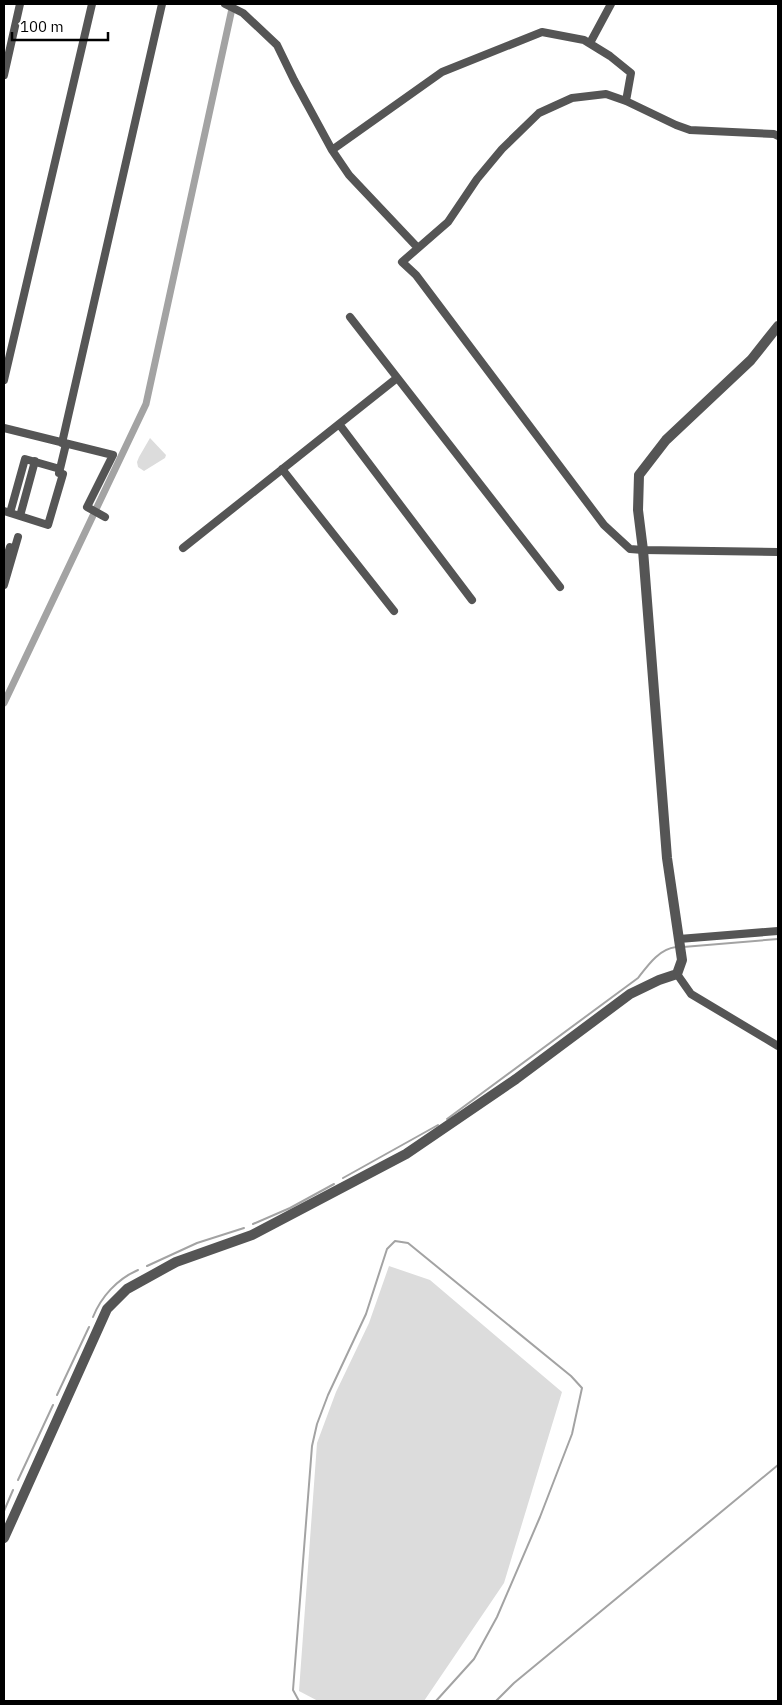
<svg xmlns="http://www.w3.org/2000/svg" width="782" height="1705" font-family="'IBM Plex Sans',sans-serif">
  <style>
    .green { fill: #dcdcdc }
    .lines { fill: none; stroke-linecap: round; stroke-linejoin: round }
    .stream { stroke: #a3a3a3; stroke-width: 2 }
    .canal { stroke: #a3a3a3; stroke-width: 7 }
    .minor { stroke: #555; stroke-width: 8 }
    .tertiary { stroke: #555; stroke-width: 10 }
  </style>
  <rect width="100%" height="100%" fill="#fff"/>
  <path class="green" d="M150,438L166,455L165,458L144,471L138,467L137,462L139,457Z
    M389,1266L430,1280L562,1392L504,1583L424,1701H318L299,1691L317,1443L336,1392L369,1323Z"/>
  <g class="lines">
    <path class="stream" d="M683,947L778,939
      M447,1119L638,978C648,965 659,949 676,947
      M343,1178L438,1125
      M253,1224L290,1208L334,1184
      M147,1266L197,1243L244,1228
      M93,1317C101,1297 117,1279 138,1270
      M57,1395L89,1327
      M18,1480L53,1405
      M4,1511L13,1490
      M299,1701L293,1690L312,1446L317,1424L328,1395L366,1314L387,1249L395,1241L408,1243L571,1376L582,1388L572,1434L540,1517L497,1617L474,1659L436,1701
      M496,1701L514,1683L778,1465"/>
    <path class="canal" d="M4,703L146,404L233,4"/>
    <path class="minor" d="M225,4L243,13L277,45L294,80L332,150L349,175L418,248
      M590,43L611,4
      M4,75L20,4
      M778,136L774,134L690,130L676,125L626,101L606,94L572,98L539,113L502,149L477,179L448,222L402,262L416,275L604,525L630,549L643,550L778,552
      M332,150L442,72L542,32L584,40L610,56L631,73L626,101
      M350,317L560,587
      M4,380L92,4
      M339,424L472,600
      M4,428L113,455L87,507L105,517
      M62,443L162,4
      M282,469L394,611
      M4,511L48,525L63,474L59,473L66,444
      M10,513L25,459L60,469
      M20,516L35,461
      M183,548L397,378
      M4,567L10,547
      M4,585L18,537
      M679,939L778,931
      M677,974L691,994L778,1046"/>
    <path class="tertiary" d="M4,1538L107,1309L127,1289L176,1262L252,1235L406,1154L516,1079L630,994L659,980L677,974L682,960L667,858L643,550L638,510L639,475L666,440L751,360L778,326"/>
  </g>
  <rect width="782" height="1705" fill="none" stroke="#000000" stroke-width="10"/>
  <path d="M12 32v8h96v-8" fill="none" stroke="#000000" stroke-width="2.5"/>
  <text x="20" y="32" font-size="15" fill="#000000" stroke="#ffffff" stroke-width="4" paint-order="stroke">100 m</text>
</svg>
